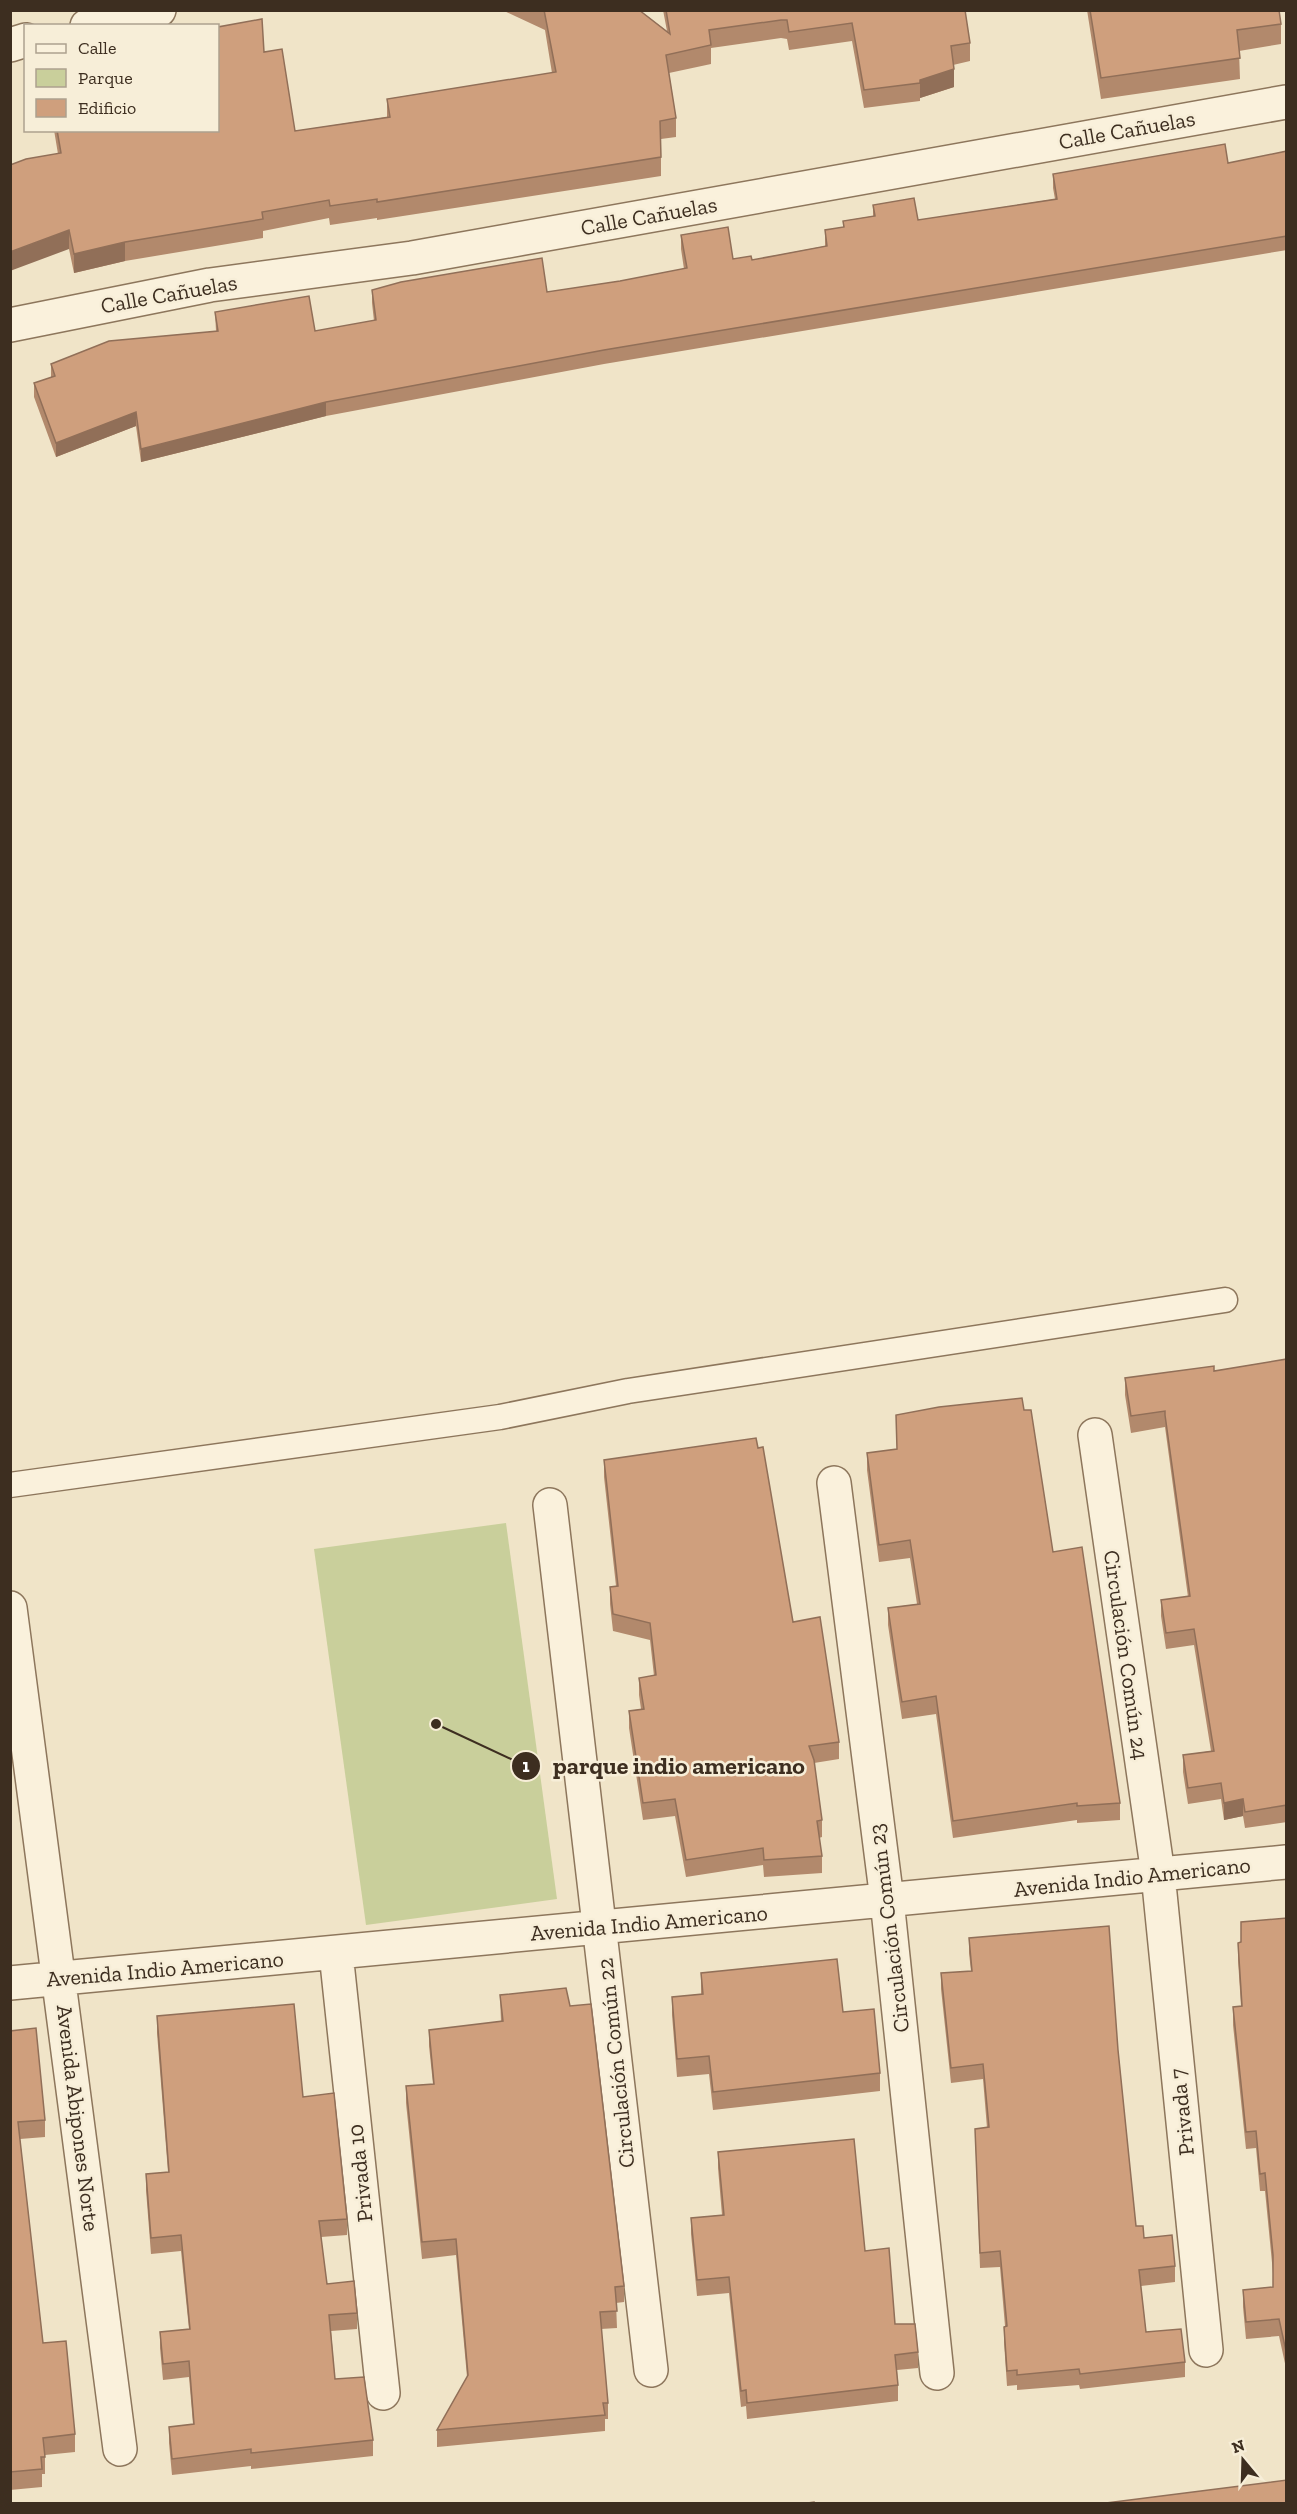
<svg xmlns="http://www.w3.org/2000/svg" width="1297" height="2514" font-family="'Zilla Slab',serif">
  <style>
    .green { fill: #c9cf9b }
    .lines { fill: none; stroke-linecap: round; stroke-linejoin: round }
    .lane-casing { stroke: #8d765c; stroke-width: 27 }
    .street-casing { stroke: #8d765c; stroke-width: 36 }
    .lane { stroke: #faf1dc; stroke-width: 24 }
    .street { stroke: #faf1dc; stroke-width: 33 }
    .wall { fill: #b2896c }
    .shaded-wall { fill: #916f58 }
    .building { fill: #cf9f7d; stroke: #916f58; stroke-width: 1.5 }
    .labels { text-anchor: middle; dominant-baseline: central; stroke-width: 5; stroke-linejoin: round; paint-order: stroke }
    .street-label { font-size: 22px; fill: #3d2e20; stroke: #f7eed8 }
    .leader { fill: none; stroke: #3d2e20; stroke-width: 2 }
    .callout-dot { fill: #3d2e20; stroke: #f7eed8; stroke-width: 2 }
    .mark-label { font-size: 18px; text-anchor: middle; font-weight: bold; fill: #fff }
    .callout-label { font-size: 24px; text-anchor: middle; font-weight: bold; fill: #3d2e20; stroke: #f7eed8; stroke-width: 5; stroke-linejoin: round; paint-order: stroke }
  </style>
  <rect width="100%" height="100%" fill="#f0e4c8"/>
  <path class="green" d="M506,1523L557,1899L366,1925L314,1549Z"/>
  <g class="lines">
    <defs>
      <path id="lane" d="M10,1485L500,1417L628,1391L1225,1300"/>
      <path id="street" d="M87,26L159,10
        M10,45L26,40
        M10,325L210,285L412,258L1286,102
        M1095,1435L1158,1874L1206,2350
        M834,1483L887,1900L937,2373
        M550,1505L651,2370
        M10,1608L120,2449
        M336,1953L383,2393
        M10,1983L1286,1862"/>
    </defs>
    <use href="#lane" class="lane-casing"/>
    <use href="#street" class="street-casing"/>
    <use href="#lane" class="lane"/>
    <use href="#street" class="street"/>
  </g>
  <path class="wall" d="M502,10H639L667,31L663,10H965L970,43V61L953,65L954,87L920,98V101L864,108L852,41L789,50L787,39L781,38L711,48V64L669,73L676,118V137L661,139V176L377,220V218L330,225L329,218L263,231V238L125,261L74,273L69,249L58,154L54,130H218L264,52L295,131L387,117V99L552,73L545,30Z
    M1087,10H1279L1281,24V44L1239,51L1240,79L1101,99Z
    M1287,151V250L604,364L326,416L141,462L136,426L56,457L34,397V383L51,378V364L216,331L215,312L315,331L374,321L372,303V290L547,292L620,281L684,269L681,249V235L733,259L752,260L825,246V230L843,227V221L873,216V205L918,220L1055,199L1053,188V174L1228,163Z
    M1287,1359V1822L1245,1828L1243,1816L1224,1820L1221,1799L1188,1804L1183,1772V1755L1211,1751L1194,1645L1166,1649L1161,1616V1600L1188,1597L1165,1427L1131,1433L1125,1395V1378L1214,1371Z
    M1024,1410L1053,1552L1120,1803V1820L1077,1823V1820L953,1838L936,1714L902,1719L888,1625V1608L917,1604L910,1558L879,1562L867,1470V1453L897,1449L896,1415Z
    M604,1460L793,1622L839,1742V1759L814,1763L822,1820V1837L819,1838L822,1856V1873L764,1877L763,1865L686,1877L675,1816L643,1820L629,1728V1711L641,1709L639,1695V1678L654,1676L650,1640L613,1631L610,1604V1587L616,1586L604,1477Z
    M1287,1918V2368H1286L1279,2336L1246,2339L1243,2307V2290L1273,2287V2273L1265,2191H1260L1256,2148L1246,2149L1233,2025V2007L1241,2006L1238,1960V1943Z
    M969,1938L1118,2050L1136,2226L1144,2238L1175,2266V2282L1141,2286L1146,2332L1185,2362V2377L1080,2389L1079,2385L1017,2390V2385L1007,2386L1004,2342V2327L1005,2326L1000,2267L980,2268L975,2129L987,2128L983,2079L951,2083L941,1989V1973L971,1971L969,1953Z
    M701,1973L843,2012L880,2073V2091L713,2110L709,2074L677,2077L672,2015V1997L701,1994Z
    M500,1995L624,2286V2302L616,2303L617,2328L601,2329L608,2403V2419H605V2431L437,2447V2430L467,2377L456,2255L422,2259L406,2103V2086L433,2084L429,2046V2030L501,2022Z
    M157,2016L303,2097L347,2219V2235L321,2237L327,2284L357,2313V2329L331,2331L335,2379L373,2440V2456L251,2469V2466L172,2475L169,2443V2427L193,2424L189,2377L163,2380L160,2348V2332L189,2329L181,2251L151,2254L146,2190V2174L168,2172L157,2033Z
    M10,2031L45,2120V2137L20,2139L43,2343L75,2434V2452L45,2455V2474H42V2487L10,2490Z
    M718,2152L865,2251L895,2324L918,2352V2368L897,2370L898,2385V2401L747,2419L746,2406L741,2407L729,2293L697,2296L691,2234V2218L722,2215L718,2168Z"/>
  <path class="shaded-wall" d="M954,69V87L920,98V80Z
    M69,230V249L10,271V252Z
    M125,242V261L74,273V254Z
    M326,402V416L141,462V449Z
    M136,412V426L56,457V443Z
    M1243,1799V1816L1224,1820V1803Z"/>
  <path class="building" d="M544,10H639L670,34L666,10H965L970,43L951,46L954,69L920,80V83L864,90L852,23L789,32L787,20H781L709,30L711,45L666,55L676,118L660,121L661,157L377,202V199L330,206L329,200L262,212L263,219L125,242L74,254L69,230L10,252V165L26,159L61,153L57,130H218V27L262,19L264,52L282,49L295,131L390,117L387,99L556,72Z
    M1090,10H1279L1281,24L1237,30L1240,58L1101,78Z
    M1225,144L1228,163L1287,151V236L604,350L326,402L141,449L136,412L56,443L34,383L55,376L51,364L109,341L218,331L215,312L309,296L315,331L376,320L372,290L401,282L542,258L547,292L620,281L687,268L681,235L728,227L733,259L751,256L752,260L827,246L825,230L844,227L843,221L875,216L873,205L914,198L918,220L1057,199L1053,174Z
    M1287,1359V1805L1245,1812L1243,1799L1224,1803L1221,1783L1188,1788L1183,1755L1214,1751L1194,1629L1166,1633L1161,1600L1190,1596L1165,1415V1411L1131,1416L1125,1378L1214,1366V1371Z
    M1022,1398L1024,1410H1031L1053,1552L1082,1547L1120,1803L1077,1806V1803L953,1821L936,1696L902,1702L899,1684L888,1608L920,1604L910,1540L879,1545L867,1453L897,1449L896,1415L939,1407Z
    M756,1438L758,1448L763,1447L793,1622L820,1617L839,1742L809,1746L814,1760L822,1820L817,1821L822,1856L764,1860L763,1848L686,1860L675,1799L643,1803L629,1711L644,1709L639,1678L656,1675L650,1623L613,1614L610,1587L618,1586L604,1460Z
    M1287,1918V2351H1286L1279,2319L1246,2322L1243,2290L1273,2287V2255L1265,2173L1260,2174L1256,2131L1246,2132L1233,2007L1242,2006L1238,1943L1241,1942V1922Z
    M1109,1926L1118,2050L1136,2226H1143L1144,2238L1172,2235L1175,2266L1139,2270L1146,2332L1181,2329L1185,2362L1080,2374L1079,2369L1017,2375V2370L1007,2371L1004,2327L1007,2326L1000,2251L980,2253L975,2129L989,2127L983,2064L951,2068L941,1973L972,1971L969,1938Z
    M837,1959L843,2012L874,2009L880,2073L713,2092L709,2056L677,2059L672,1997L703,1994L701,1973Z
    M566,1988L570,2006L591,2004L624,2286L615,2287L617,2311L600,2312L608,2403H603L605,2415L437,2430L468,2375L456,2239L422,2242L406,2086L434,2084L429,2030L503,2021L500,1995Z
    M294,2004L303,2097L334,2093L347,2219L319,2221L327,2284L354,2281L357,2313L329,2315L335,2379L364,2377L373,2440L251,2453V2449L172,2459L169,2427L194,2424L189,2361L163,2364L160,2332L190,2329L181,2235L151,2238L146,2174L169,2172L157,2016Z
    M36,2028L45,2120L18,2122L43,2343L66,2341L75,2434L43,2438L45,2457H41L42,2469L10,2472V2031Z
    M854,2139L865,2251L889,2248L895,2324H915L918,2352L895,2355L898,2385L747,2403L746,2390L741,2391L729,2277L697,2280L691,2218L724,2215L718,2152Z
    M1287,2480V2504H1098Z
    M814,2502V2504H800Z"/>
  <g class="labels">
    <g class="street-label">
      <text transform="translate(1127 130) rotate(-10)">Calle Cañuelas</text>
      <text transform="translate(649 216) rotate(-10)">Calle Cañuelas</text>
      <text transform="translate(169 294) rotate(-10)">Calle Cañuelas</text>
      <text transform="translate(1126 1655) rotate(82)">Circulación Común 24</text>
      <text transform="translate(1132 1877) rotate(-6)">Avenida Indio Americano</text>
      <text transform="translate(649 1923) rotate(-5)">Avenida Indio Americano</text>
      <text transform="translate(889 1928) rotate(-97)">Circulación Común 23</text>
      <text transform="translate(165 1969) rotate(-5)">Avenida Indio Americano</text>
      <text transform="translate(616 2063) rotate(-96)">Circulación Común 22</text>
      <text transform="translate(1182 2112) rotate(-96)">Privada 7</text>
      <text transform="translate(78 2118) rotate(83)">Avenida Abipones Norte</text>
      <text transform="translate(360 2173) rotate(-96)">Privada 10</text>
    </g>
  </g>
  <path class="leader" d="M436 1724L526 1766"/>
  <g class="callout-dot">
    <circle cx="436" cy="1724" r="6"/>
    <circle cx="526" cy="1766" r="15"/>
  </g>
  <g class="mark-label">
    <text x="526" y="1772">1</text>
  </g>
  <g class="callout-label">
    <text x="679" y="1774">parque indio americano</text>
  </g>
  <rect width="1297" height="2514" fill="none" stroke="#3d2e20" stroke-width="24"/>
  <rect x="24" y="24" width="195" height="108" fill="#f7eed8" stroke="#ada18e" stroke-width="1.5"/>
  <rect x="36" y="44" width="30" height="9" fill="#faf1dc" stroke="#ada18e" stroke-width="1.5"/>
  <text x="78" y="54" font-size="18" fill="#3d2e20">Calle</text>
  <rect x="36" y="69" width="30" height="18" fill="#c9cf9b" stroke="#ada18e" stroke-width="1.5"/>
  <text x="78" y="84" font-size="18" fill="#3d2e20">Parque</text>
  <rect x="36" y="99" width="30" height="18" fill="#cf9f7d" stroke="#ada18e" stroke-width="1.5"/>
  <text x="78" y="114" font-size="18" fill="#3d2e20">Edificio</text>
  <g transform="translate(1243 2460) rotate(341)" stroke="#f7eed8" stroke-width="4.5" paint-order="stroke">
  <path d="M0-4.5L10 22L0 15L-10 22Z" fill="#3d2e20"/>
  <text y="-9" font-size="16" font-weight="bold" text-anchor="middle" fill="#3d2e20">N</text>
  </g>
</svg>
